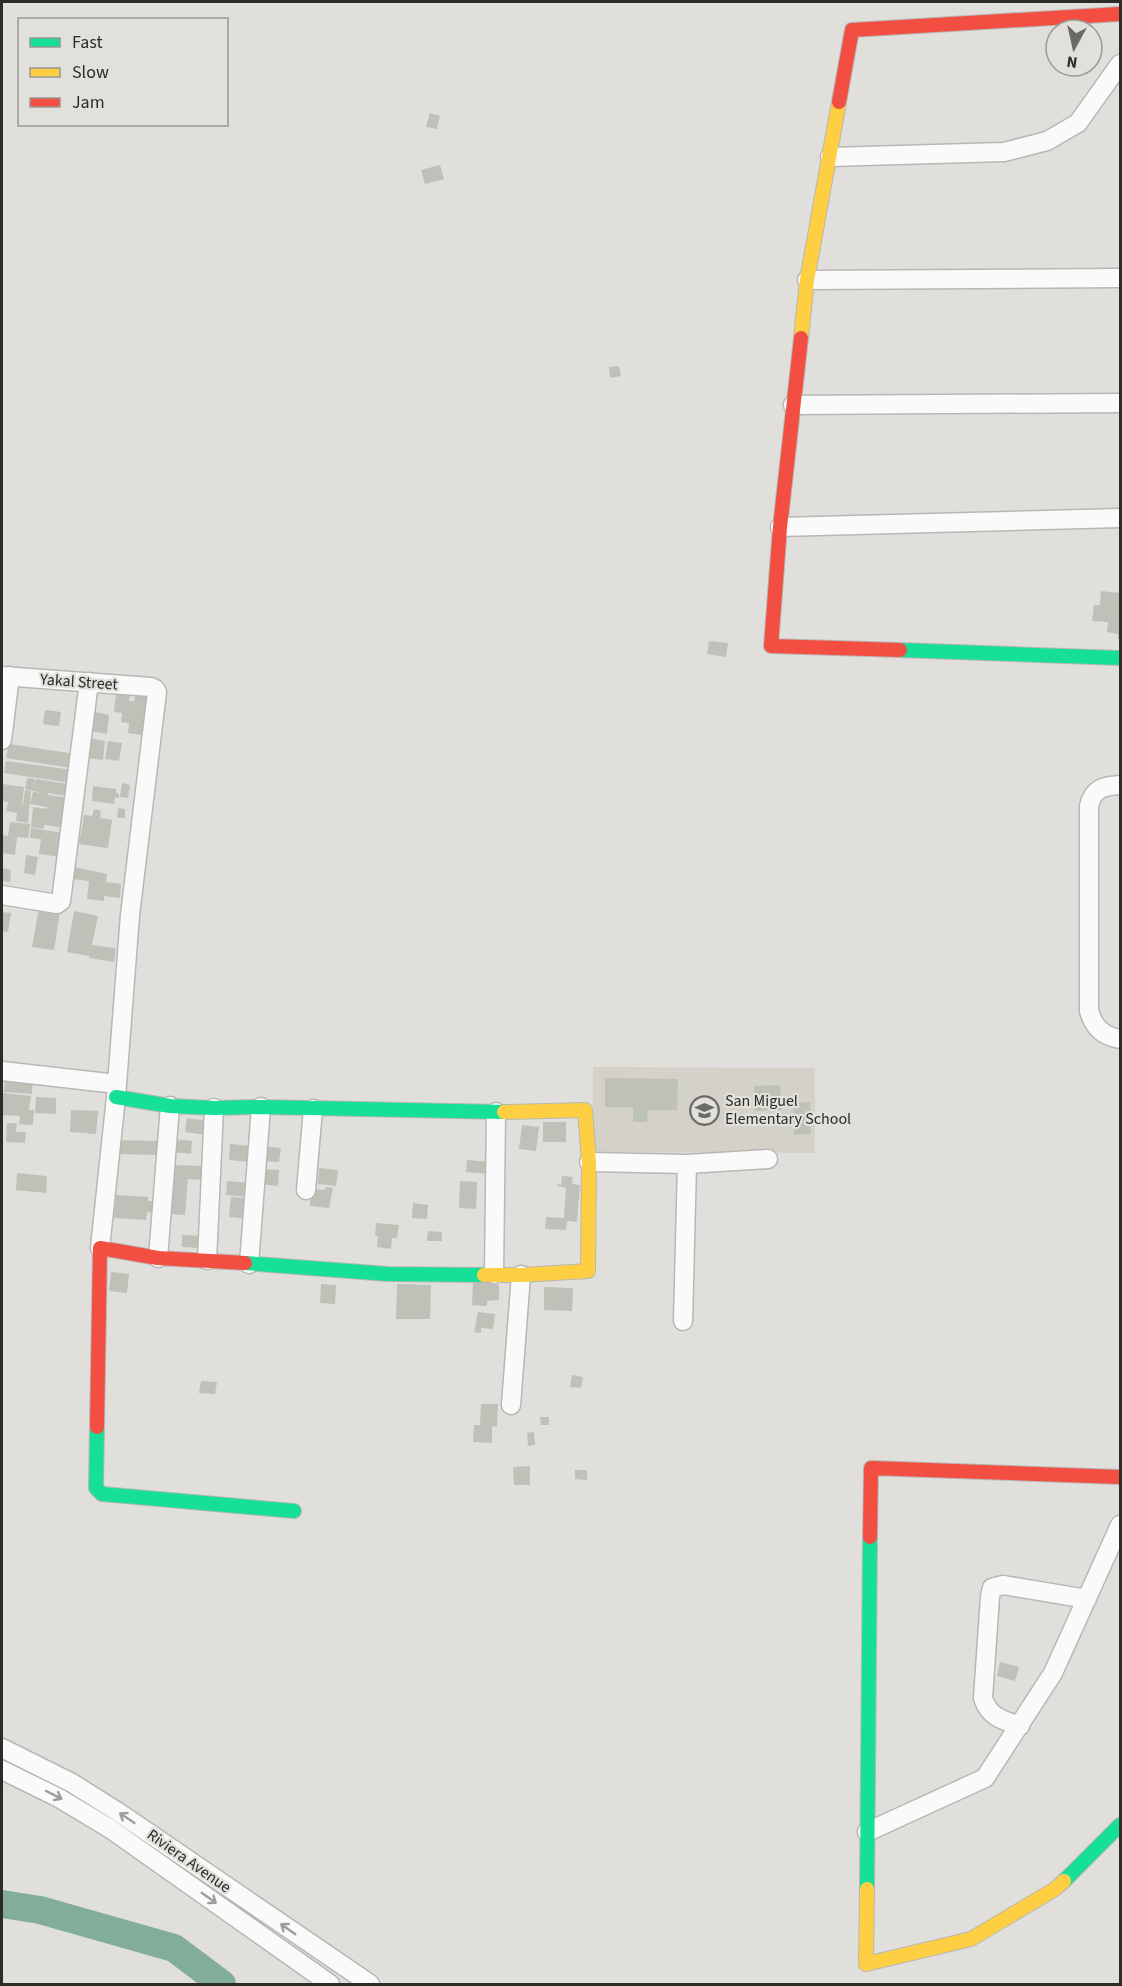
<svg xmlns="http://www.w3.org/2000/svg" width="1122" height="1986" font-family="'Source Sans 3',sans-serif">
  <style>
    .built { fill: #d3d1c8 }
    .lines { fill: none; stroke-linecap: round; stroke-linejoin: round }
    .river { stroke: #83ad9b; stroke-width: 28 }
    .building { fill: #bdc1b7 }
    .street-casing { stroke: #b8b7b4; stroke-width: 21 }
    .fast-casing { stroke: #b8b7b4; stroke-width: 16 }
    .slow-casing { stroke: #b8b7b4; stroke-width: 16 }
    .jam-casing { stroke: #b8b7b4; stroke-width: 16 }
    .street { stroke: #fafafa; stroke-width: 18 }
    .fast { stroke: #16e098; stroke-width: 14 }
    .slow { stroke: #ffcf43; stroke-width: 14 }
    .jam { stroke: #f24e42; stroke-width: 14 }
    .oneway { stroke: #9d9d9c }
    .labels { text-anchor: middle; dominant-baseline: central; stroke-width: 4.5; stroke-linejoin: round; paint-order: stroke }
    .street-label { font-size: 16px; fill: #2c2b29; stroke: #e1e0da }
    .poi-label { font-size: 16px; fill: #2c2b29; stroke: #e1e0da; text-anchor: start }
  </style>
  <rect width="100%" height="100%" fill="#e0dfdb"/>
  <path class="built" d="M593,1067L815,1068V1153L592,1152Z"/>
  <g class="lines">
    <path class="river" d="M2,1904L40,1910L174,1948L222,1984"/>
  </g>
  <path class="building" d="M430,113L440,116L437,129L426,127Z
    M440,165L444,179L425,184L421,170Z
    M619,366L621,376L610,378L609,367Z
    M1101,591L1120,593V639H1118V634L1107,632L1108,622L1092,621L1094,605H1100Z
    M709,641L728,643L726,657L707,654Z
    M136,691L153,694L149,736L128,733L129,723L121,722L122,713L114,712L116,694L130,696L129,701H134Z
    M45,710L61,712L59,726L43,724Z
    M95,712L109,715L107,734L92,731Z
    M88,738L105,741L103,760L85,758Z
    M108,741L122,743L119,761L105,759Z
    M9,744L75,754L72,768L6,758Z
    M6,761L73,770L71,783L4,773Z
    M27,778L35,779L34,788L36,779L74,785L72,797L48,793V795L70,798L66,828L44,825V829L31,827L33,807L47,809V807L30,804L33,792L43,793L25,789Z
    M122,783L130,785L128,798L120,797Z
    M3,784L24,787L22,804L23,805L25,790L31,791L28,823L16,821L17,813L6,811L8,802L2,801Z
    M93,786L116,789V793L119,794V798L115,797L114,804L92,801Z
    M118,808L125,809V818H117Z
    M94,809L101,811L100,818L112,820L108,848L79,844L84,815L92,816Z
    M10,822L30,824L28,838L17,837L15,855L2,853V835L8,836Z
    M31,828L64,833L61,857L39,854L41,839L30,838Z
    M26,855L38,857L35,875L24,873Z
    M74,867L107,874L106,882L121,884L120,898L104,896V901L87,899L89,881L73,879Z
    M2,868L11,870L10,882L2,881Z
    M39,908L60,912L54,950L32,947Z
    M74,911L98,916L92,945L116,948L114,962L89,958V956L67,952Z
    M2,912L11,913L8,932L2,931Z
    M5,1076L33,1078L32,1094L4,1092Z
    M605,1078L678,1079L677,1110H648L647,1122H633V1107H605Z
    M780,1085L782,1110L755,1111L754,1086Z
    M3,1093L31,1096L29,1110H34L33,1125L19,1124L20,1116L2,1115Z
    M36,1097L56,1098V1114L35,1113Z
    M810,1102L811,1134L794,1135L793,1103Z
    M71,1110L98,1111L96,1134L70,1132Z
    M187,1118L207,1121L206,1135L185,1132Z
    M543,1122H566V1142H543Z
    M7,1123H17L16,1132H26L25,1143L6,1142Z
    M522,1125L539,1127L536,1151L519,1149Z
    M174,1139L192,1141L191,1154L173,1152Z
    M115,1140L158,1141L157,1155L115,1154Z
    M230,1144L252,1146L251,1162L229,1160Z
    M261,1146L281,1148L279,1162L260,1161Z
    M467,1160L490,1162L489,1174L466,1172Z
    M168,1165L205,1166V1180L188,1179L185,1215L164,1214Z
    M319,1168L338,1170L336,1186L318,1184Z
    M262,1169L279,1170L278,1186L260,1184Z
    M17,1173L47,1176L46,1193L16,1190Z
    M562,1176L573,1177L572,1184L580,1185L577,1222L567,1221L566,1230L545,1229L546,1217L564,1218L566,1188L557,1186L558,1184L561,1185Z
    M227,1181L250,1183L249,1197L226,1195Z
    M460,1181L477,1182L476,1209L459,1208Z
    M325,1187L333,1188L329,1208L310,1206L311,1189L325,1190Z
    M116,1195L148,1197V1201H155L154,1213L147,1212L146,1220L114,1218Z
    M231,1197L253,1199L251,1219L229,1217Z
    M413,1203L428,1205L427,1219L412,1218Z
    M376,1223L399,1225L397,1238H392L391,1249L377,1247L378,1236H375Z
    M428,1231L442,1232V1241H427Z
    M182,1235L199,1236L198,1248L182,1247Z
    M111,1272L129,1274L127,1293L109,1291Z
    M473,1280L499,1285V1300L487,1301V1306L472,1305Z
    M321,1284L336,1285L335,1304L320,1303Z
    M397,1284L431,1285L430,1319H396Z
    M544,1287L573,1288L572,1311L544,1310Z
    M478,1312L495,1314L493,1329L481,1328V1333L474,1332Z
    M572,1375L583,1377L581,1388L570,1387Z
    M201,1381L217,1382L215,1394L199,1393Z
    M481,1404H498L497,1427L492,1426V1443L473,1442L474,1425H480Z
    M540,1417H549V1425H541Z
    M534,1432L535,1445L528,1446L527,1433Z
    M530,1466V1485H514L513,1467Z
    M575,1470H587V1480L575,1479Z
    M1000,1662L1019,1667L1015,1681L997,1676Z"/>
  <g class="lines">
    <defs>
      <path id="street" d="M830,157L1004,152L1047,141L1078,123L1120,64
        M807,280L1120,278
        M793,405L1120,403
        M780,527L1120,518
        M2,676L151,687L155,689L157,692L130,915L116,1097L100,1248
        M2,740L10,676
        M1120,785C1104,786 1093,788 1089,806V1011C1094,1028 1103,1036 1120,1039
        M2,895L57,904L61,901L89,682
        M2,1071L117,1084
        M589,1162L687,1164L768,1159
        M306,1190L313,1109
        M158,1258L170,1106
        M207,1260L214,1108
        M249,1264L261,1107
        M494,1274L496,1112
        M683,1321L687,1164
        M511,1405L521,1275
        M1020,1726C1002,1720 989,1717 983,1698L990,1597L992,1588L1003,1585L1087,1599
        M2,1748L72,1783L118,1812L370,1984
        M2,1770L59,1798L109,1828L330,1984
        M867,1832L985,1778L1053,1673L1120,1525"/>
      <path id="fast" d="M900,650L1120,658
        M116,1097L170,1106L214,1108L261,1107L504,1112
        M245,1263L388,1274L484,1275
        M97,1427L96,1488L102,1494L294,1511
        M1064,1881L1120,1825
        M867,1889L870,1537"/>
      <path id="slow" d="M801,338L807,280L839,102
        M484,1275H521L588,1271L589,1162L585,1110L504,1112
        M867,1889L866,1964L971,1939L1055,1889L1064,1881"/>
      <path id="jam" d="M839,102L852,30L1120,14
        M801,338L780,527L771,646L900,650
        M97,1427L100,1248L158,1258L245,1263
        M870,1537L871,1468L1120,1477"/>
    </defs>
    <use href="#street" class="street-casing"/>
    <use href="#fast" class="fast-casing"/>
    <use href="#slow" class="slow-casing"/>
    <use href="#jam" class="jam-casing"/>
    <use href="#street" class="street"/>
    <use href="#fast" class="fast"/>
    <use href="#slow" class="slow"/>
    <use href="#jam" class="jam"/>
  </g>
  <defs><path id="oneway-shaft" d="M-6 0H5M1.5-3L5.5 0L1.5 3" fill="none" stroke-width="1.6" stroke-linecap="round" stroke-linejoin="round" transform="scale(1.5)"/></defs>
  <g class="oneway">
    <use href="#oneway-shaft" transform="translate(54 1795) rotate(27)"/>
    <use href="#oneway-shaft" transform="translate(127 1818) rotate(-146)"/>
    <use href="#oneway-shaft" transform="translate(209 1898) rotate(35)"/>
    <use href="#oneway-shaft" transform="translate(288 1929) rotate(-145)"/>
  </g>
  <defs>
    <symbol id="school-ring" viewBox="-11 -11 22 22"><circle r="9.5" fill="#e1e0da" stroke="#6b6a67" stroke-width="1.5"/><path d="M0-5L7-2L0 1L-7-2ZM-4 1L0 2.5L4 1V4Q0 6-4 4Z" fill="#6b6a67"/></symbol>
  </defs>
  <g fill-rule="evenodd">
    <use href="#school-ring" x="688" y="1094" width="33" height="33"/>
  </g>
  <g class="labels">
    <g class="street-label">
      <text transform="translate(79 682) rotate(4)">Yakal Street</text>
      <text transform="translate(189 1861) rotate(35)">Riviera Avenue</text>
    </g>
    <g class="poi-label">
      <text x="725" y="1101">San Miguel<tspan x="725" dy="18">Elementary School</tspan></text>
    </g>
  </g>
  <rect width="1122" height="1986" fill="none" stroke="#2c2b29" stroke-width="6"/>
  <rect x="18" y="18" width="210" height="108" fill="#e1e0da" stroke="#999893" stroke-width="1.5"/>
  <rect x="30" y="38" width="30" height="9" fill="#16e098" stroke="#999893" stroke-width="1.5"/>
  <text x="72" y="48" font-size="18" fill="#2c2b29">Fast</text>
  <rect x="30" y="68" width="30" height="9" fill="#ffcf43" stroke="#999893" stroke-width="1.5"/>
  <text x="72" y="78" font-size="18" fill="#2c2b29">Slow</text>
  <rect x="30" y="98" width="30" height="9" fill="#f24e42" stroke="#999893" stroke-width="1.5"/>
  <text x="72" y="108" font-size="18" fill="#2c2b29">Jam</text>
  <g transform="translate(1074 48) rotate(188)"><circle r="28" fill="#e1e0da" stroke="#999893" stroke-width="1.5"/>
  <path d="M0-4.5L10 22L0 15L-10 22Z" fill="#6b6a67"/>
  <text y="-9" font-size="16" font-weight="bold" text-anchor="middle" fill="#2c2b29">N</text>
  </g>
</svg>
